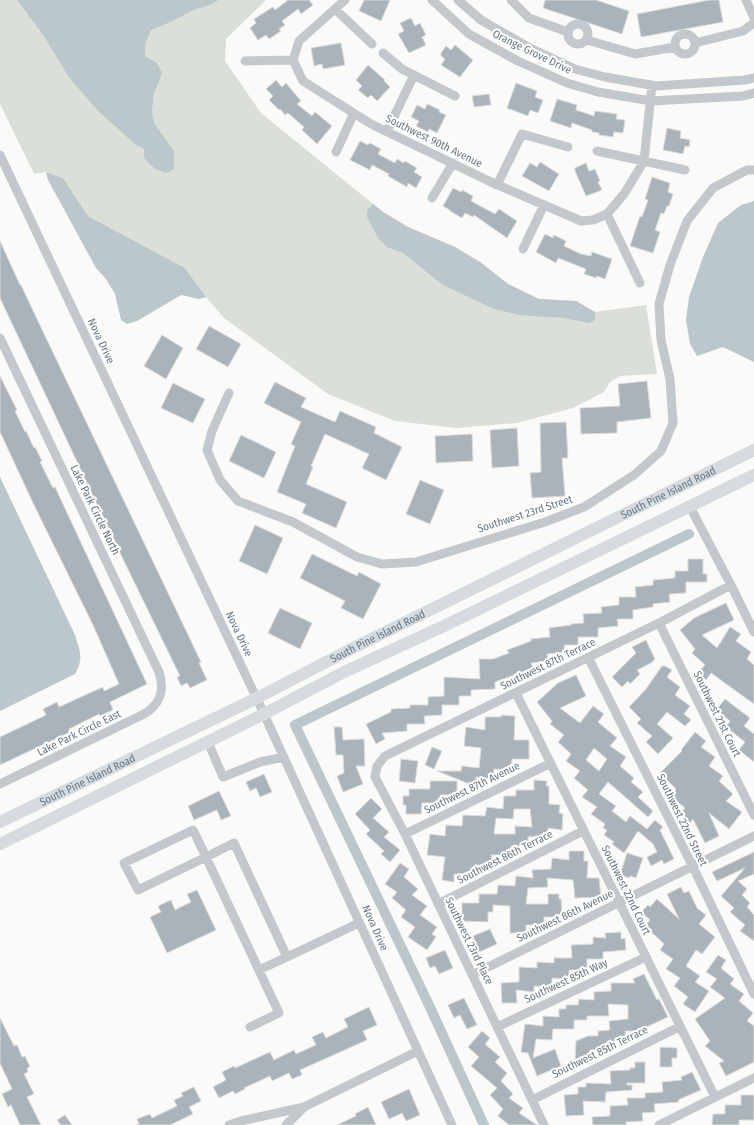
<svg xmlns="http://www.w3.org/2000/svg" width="754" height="1125" font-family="'Fira Sans Condensed',sans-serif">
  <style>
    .green { fill: #dadfd7 }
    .water { fill: #bbc7cb }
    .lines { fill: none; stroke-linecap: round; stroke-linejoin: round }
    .canal { stroke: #bbc7cb; stroke-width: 10 }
    .building { fill: #aab3b9; stroke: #dcdcda; fill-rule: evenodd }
    .minor { stroke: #c3c8cc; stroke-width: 9 }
    .major { stroke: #d6dbdf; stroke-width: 12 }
    .labels { text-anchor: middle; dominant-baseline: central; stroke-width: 4; stroke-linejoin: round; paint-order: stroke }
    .street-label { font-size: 11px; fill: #657683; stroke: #fff }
  </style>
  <rect width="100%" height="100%" fill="#fafaf8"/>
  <path class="green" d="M0,0H17L43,35L136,145L144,149L174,151L155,124L152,112L154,94L160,79L156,62L145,56V45L151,30L171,22L194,10L210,5L219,0H266L226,39L225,61L261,113L383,212L408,227L455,247L480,262L508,284L539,299L576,301L595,312L646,305L657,374L620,376L610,382L604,392L573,408L517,423L456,428L395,421L328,394L224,318L206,297L185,268L88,216L63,178L46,172L34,174L0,104Z"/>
  <path class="water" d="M17,0H219L210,5L194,10L171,22L151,30L145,45V56L156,62L162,72L160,79L154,94L152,112L155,124L174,151V169L166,173L155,169L144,158V149L136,145L97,110L69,77L43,35Z
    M46,172L63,178L88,216L185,268L206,297L199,299L181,295L137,321L127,324L121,320L115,294L106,279L96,268L48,180Z
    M754,201V362L723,347L697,356L690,344L686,320L689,297L703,257L718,223L741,205Z
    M373,204L383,212L408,227L455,247L480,262L508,284L539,299L576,301L595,312V320L590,323L563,318L519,315L494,309L443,285L403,253L387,247L378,238L367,217V210Z
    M0,477L75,635C80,651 84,659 75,674L0,711Z"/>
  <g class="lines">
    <path class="canal" d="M484,1125L429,1005L295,725L689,534"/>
  </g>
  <path class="building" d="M288,0H309L313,5L301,14L298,9L282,21L285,25L279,29L281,31L269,39L266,35L258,40L250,28L256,23L254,19L273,7L275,10Z
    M364,0H390L381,21L359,11Z
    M545,0H596L629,11L622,34L543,8Z
    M709,0H719L723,22L641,37L637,14Z
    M411,18L415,26L420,23L426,35L422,37L426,45L409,53L398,34L404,31L400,23Z
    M341,43L345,65L323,69L322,64L314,66L311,48Z
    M455,45L473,60L460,77L441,65L445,59L441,56V53L446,46L451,50Z
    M368,65L385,80L384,81L390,87L377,101L371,95L368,98L358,90L362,86L356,80Z
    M276,80L282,87L286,83L301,101L297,104L312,116L315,112L332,126L317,144L302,130L304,127L288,113L285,115L280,109L279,110L269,100L273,96L266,89Z
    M516,83L537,91L535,97L543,100L538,113L530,110L528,116L507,108Z
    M489,94L491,105L474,107L472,96Z
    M557,99L577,105L576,110L594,116L595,111L617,114L616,119L625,120L623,133L614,132L613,137L599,135V133L592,132V130L572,123L571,128L550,121Z
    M427,104L440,110L439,112L446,115L437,133L429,129L428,132L416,126L419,121L411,117L417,105L425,109Z
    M667,128L681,131L680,138L690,140L689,147L685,146L683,154L663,150Z
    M360,141L368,145L370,143L381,149L378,154L395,163L397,159L404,163L405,161L417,168L414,172L422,177L416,188L408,183L407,187L388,176L389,174L372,165L370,170L350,160Z
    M540,162L559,174L549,191L522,176L530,163L537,167Z
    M586,163L589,171L595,169L600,181L598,182L602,190L586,196L575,171V168Z
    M652,177L670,183L668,192L673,194L669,206H667L664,214L661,213L655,230L660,232L653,253L630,246L640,216L642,217L648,200L645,199Z
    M453,188L461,192L462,190L473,196L471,201L495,214L499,209L517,221L507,238L474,215L473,217L465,213L462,218L450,211V210L443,206Z
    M545,234L553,238L554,235L566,241L564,246L581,254L591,256L592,252L612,259L605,279L597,276L596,278L584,274L586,269L558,258L556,263L536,252Z
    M0,241L20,285H21L37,319L201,662L199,663L207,680L190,688L187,683L181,686L177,677L180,676L122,557L110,530L96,502L0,298Z
    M209,326L241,344L228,367L196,349Z
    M162,335L183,348L166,379L144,366Z
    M0,376L17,410L15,411L25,432L26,431L34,448L35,447L42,461L40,462L53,488L55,487L147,684L110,702L113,710L100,716L99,714L69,729L70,732L0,765V737L46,715L43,709L57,702L59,707L103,687L104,691L119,684L93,625L34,505L0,432Z
    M647,381L651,418L617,422V433L581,434L580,408L620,406L618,384Z
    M275,382L306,398L301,407L335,422L340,411L376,427L374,433L402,447L386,480L362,468L369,454L325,434L311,466L313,467L306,484L347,502L336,528L302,513L306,504L277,492L295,446L291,444L301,422L264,403Z
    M173,383L205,399L193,423L161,408Z
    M566,422L568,458H562L565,496L532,498L530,473L541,472L540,423Z
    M517,428L519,466L492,468L490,430Z
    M472,434L473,461L436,463L435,436Z
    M241,435L276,452L264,478L229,461Z
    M420,480L444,490L430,524L406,514Z
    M255,525L283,538L267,574L239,561Z
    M312,554L357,576L359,572L381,584L363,619L341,608L345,601L300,578Z
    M688,559H703V574H707V582H686V593L669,594L670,602L653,604V607L633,610V619H617L618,626L598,628V637H578V645H564L565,652L547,654L548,661L531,663L533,668L495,682V689L471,690V696H459V705H442V715L424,716L425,724H407V731L382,733L385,739L376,744L366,724L391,712V709L410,708V705H428V697L444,696V677L480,679L479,659H493L509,653L507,650L531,641V639L550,637L549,628L571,625V624L584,623L583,614L602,613L601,607L619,605V597H636L635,587L653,585V580L675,578V571H688Z
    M726,603L734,620L702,635L717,648L730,627L741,634L736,641L751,652L747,659L754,665V704L711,673L706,680L698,673L705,665L692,653L695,649L680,630L694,618Z
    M280,608L312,623L300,649L268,633Z
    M646,640L655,659L651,663L637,670L640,674L630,684L628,681L622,687L612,677L636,653L632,647Z
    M662,666H665L672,670L667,677L680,687L675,695L690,706L684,714L691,720L685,726L667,712L657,724L673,738L658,754L646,742L652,736L637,723L641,719L629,707L646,689Z
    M576,675L586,696L560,708L580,723L593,706L604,714L598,722L617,738L610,746L626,757L620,766L634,778L631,782L643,792L638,797L653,811L648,817L608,782L599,794L616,806L612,811L626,822L630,816L647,829L655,820L663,827L660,830L674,859L664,864L662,860L651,866L647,857L657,852L653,844L638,831L624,853L612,844L614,842L604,835L607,830L603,828L605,824L591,814L597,807L582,797L588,790L574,778L580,771L566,761L571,754L558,742L564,735L550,724L552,721L537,702L558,683ZM594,748L607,759L599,771L586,760Z
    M725,699L750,718L744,726L754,734V762L739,750L745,742L726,727L730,721L716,710Z
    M501,715L515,716L514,740H529V759H512L511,770L494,769L493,779L476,777V784L467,783L437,771H461L462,766L479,768L481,748L464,746L466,727L485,730V717H501Z
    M334,727H342L343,740L364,739L365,766H356L363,784L343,792L337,776L344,773L343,755H336Z
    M695,732L706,741L701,747L715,757L709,766L723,776L719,781L733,794L726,801L742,812L729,829L709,813L719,836L705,843L693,819L690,823L680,814L685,808L671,796L676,789L660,773L682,751L681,750Z
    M432,747L442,751L434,769L425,765Z
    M401,759L418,761L415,783L399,781Z
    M264,774L272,792L260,797L256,788L250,791L246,782Z
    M534,780L547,781L546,786H549V804L560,805L559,813L563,814L562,830L548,828V835L528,837V842H524L523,846H511V855H491L492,865H475L474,874H454V882L442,880L445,857L427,855L430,834L445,836L446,825L462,826L463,815L485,816L487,807L503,809L504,796H516V790H534ZM514,809H530L532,827L515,826V834H494L496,818L513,819Z
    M430,781H457V795H440L439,803H422L421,814H406V805H403V796H409V789H430Z
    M219,791L231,816L221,820L217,810L194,820L188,806Z
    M371,798L382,809L373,818L389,832L384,837L400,850L390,862L381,854L384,851L366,834L370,830L355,814Z
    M569,851H584V861H588L587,878H599L601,897L575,898L573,880L547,878L548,887L528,888L526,904H548V894H559V899H561L562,917H544V925H526V933H510V906L493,905V912H488V922L462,921V903H479V894H497L498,885L515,886L516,876L533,878L532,870L551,869L552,858L569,860Z
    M754,852V874L738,881L747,889L742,895L750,903L747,907L754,915V941L740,931L745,925L730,912L734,908L721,896L745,868L717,881L712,872Z
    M627,853L643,858L636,878L630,876L629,878L620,875Z
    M400,863L409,869L404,877L418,889L412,895L427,906L420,915L437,927L432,934L436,937L427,950L408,937L415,927L401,917L406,910L392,898L397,892L385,884Z
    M681,887L684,893L689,891L697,908L706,915L699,924L715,937L702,954L696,950L686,966L700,976L695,982L709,991L695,1012L683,1004L688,997L674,986L680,978L666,969L673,959L660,950L664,944L645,926L650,920L641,912L648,905L650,907L657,899L679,919L667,894Z
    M197,890L216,930L167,953L150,917L161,912L158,906L171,900L175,910L191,902L187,894Z
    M490,929L497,944L479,952L473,936Z
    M621,932V939L625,938L626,950L603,952V959H587V970H569V979L552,978V987L534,986V992L516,990L517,1003H502L501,983L519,982V967L537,968V962L554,963V958H572L571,945L593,944V937L606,938L605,933Z
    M445,950L453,968L439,974L435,966L430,968L426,958Z
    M718,955L726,960L721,968L734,979L730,984L744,994L739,1001L753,1013L747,1021L754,1026V1062L726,1076L719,1063L724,1061L705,1046L710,1041L695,1019L725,998L710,987L717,979L706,972Z
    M644,974L657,1000L659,999L668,1017L642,1029V1031H625L626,1040L607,1042L608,1049L590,1050V1061H575L576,1041L588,1036H598V1031L610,1030L609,1021L628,1019V1005L608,1004L609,1016H587V1020H574V1029H553L552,1040L536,1039L533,1058L555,1049L561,1066L537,1076L528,1053L521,1052L525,1024L543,1026V1016L559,1017V1009H566V1005H578L579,999L594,1000V992L611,991V983H635L633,979Z
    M464,998L477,1025L467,1029L460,1015L454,1018L448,1005Z
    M369,1007L377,1025L363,1031L367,1040L300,1070L302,1075L292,1079L289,1073L272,1081L270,1076L244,1088L245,1089L235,1094L233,1091L219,1098L213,1087L226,1080L222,1072L234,1066L235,1068L270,1052L274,1060L294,1050L296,1054L316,1045L312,1037L323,1032L326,1038L348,1027L344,1019Z
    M0,1018L14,1046L17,1045L22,1057L25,1056L30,1067L27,1068L28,1072L24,1074L34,1094L27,1097L41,1125H20L11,1105L8,1107L2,1094L12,1089L0,1063Z
    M482,1031L490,1038L485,1044L500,1057L495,1062L507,1073L501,1081L513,1094L509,1098L523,1108L519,1113L537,1125H509L498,1116L503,1109L490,1095L497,1088L471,1066L479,1057L468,1047Z
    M660,1047L677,1048V1058H672V1067H660Z
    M635,1062H645V1083H627V1085H632V1090L606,1092L605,1102L583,1101L584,1115L566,1116L564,1095L578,1094V1087H586V1083L611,1084L610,1071L630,1070V1068H635Z
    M692,1072L701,1090L678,1100L679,1102L654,1104L655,1112L642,1113L643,1121L626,1122V1125H593L592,1117L610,1116V1106L628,1105L627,1098H645V1093L663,1092L662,1082L682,1080L681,1077Z
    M194,1087L201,1101L189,1107L193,1114L170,1125H136L139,1124L137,1119L150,1114L152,1118L177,1106L174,1100L183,1096L181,1093Z
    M409,1089L420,1115L406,1121L402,1113L389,1119L381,1102Z
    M741,1095H754V1120H739V1125H712L713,1114H725V1105H741Z
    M368,1107L376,1125H337L356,1116L355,1114Z
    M65,1115L72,1125H61L57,1120Z"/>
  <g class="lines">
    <path class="minor" d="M432,0L469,34L518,61L567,83L598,92L651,101L743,96L754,93
      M458,0L481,20L528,47L575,69L605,77L656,86L745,80L754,78
      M511,0L529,18L568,32
      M746,0L754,18
      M335,9L372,44
      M568 34a10 10 0 1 1 20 0a10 10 0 1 1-20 0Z
      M675 44a10 10 0 1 1 20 0a10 10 0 1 1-20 0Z
      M587,40L635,54L675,47
      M695,43L743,31L754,23
      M383,53L402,69L455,96
      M293,60L303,81L371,124L491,182L581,221L593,220L607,214L624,194L644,161L652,85
      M293,60L299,41L345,0
      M245,61L293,60
      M387,131L414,75
      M597,151L685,170
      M336,152L354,113
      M0,155L264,714L452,1125
      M497,185L522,134L568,147
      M432,198L453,163
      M607,214L640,283
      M523,249L544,205
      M0,338L159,672C165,690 160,705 144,714L0,784
      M229,393L212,431L207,450L220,480L238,501L293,522L357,557L382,564L416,562L545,522L584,507L634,475L661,451L673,423L670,379L661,340L659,304L670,265L687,221L713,188L747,170H754
      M690,507L731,585L754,632
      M659,623L754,815
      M588,657L693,867L754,994
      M516,693L715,1097
      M208,742L223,777L260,762L284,757
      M193,830L206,857L138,890L124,863Z
      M405,834L551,763
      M438,904L583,831
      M259,970L287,957
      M472,975L754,836
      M250,1027L279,1013L206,857L234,843L287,957L359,923
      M497,1027L646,957
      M532,1100L679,1027
      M229,1125L241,1121L304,1107L418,1051
      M286,1125L304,1107
      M544,1125L405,834L375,777L377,766L385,756L659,623L731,585
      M659,1125L754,1078"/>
    <g class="major">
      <path id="s1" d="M0,822L257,698L355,647L754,450"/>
      <path d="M0,844L264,714L344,672L444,626L754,475"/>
    </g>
  </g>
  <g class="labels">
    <g class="street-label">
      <text transform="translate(532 52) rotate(26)">Orange Grove Drive</text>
      <text transform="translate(434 141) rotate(26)">Southwest 90th Avenue</text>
      <text transform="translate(101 341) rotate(65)">Nova Drive</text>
      <text stroke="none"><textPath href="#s1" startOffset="745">South Pine Island Road</textPath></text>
      <text transform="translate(95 510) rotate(64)">Lake Park Circle North</text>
      <text transform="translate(525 514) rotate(-18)">Southwest 23rd Street</text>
      <text transform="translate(239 634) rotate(65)">Nova Drive</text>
      <text stroke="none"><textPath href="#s1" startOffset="421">South Pine Island Road</textPath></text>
      <text transform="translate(548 664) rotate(-26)">Southwest 87th Terrace</text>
      <text transform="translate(717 714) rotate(64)">Southwest 21st Court</text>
      <text transform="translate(79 733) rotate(-26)">Lake Park Circle East</text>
      <text stroke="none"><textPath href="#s1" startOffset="97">South Pine Island Road</textPath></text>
      <text transform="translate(472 788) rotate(-26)">Southwest 87th Avenue</text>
      <text transform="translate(682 820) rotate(64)">Southwest 22nd Street</text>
      <text transform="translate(505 857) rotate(-27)">Southwest 86th Terrace</text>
      <text transform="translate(626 890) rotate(64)">Southwest 22nd Court</text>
      <text transform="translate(565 916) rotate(-26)">Southwest 86th Avenue</text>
      <text transform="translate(375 928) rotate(66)">Nova Drive</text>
      <text transform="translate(469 941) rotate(64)">Southwest 23rd Place</text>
      <text transform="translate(566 981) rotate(-25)">Southwest 85th Way</text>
      <text transform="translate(600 1052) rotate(-26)">Southwest 85th Terrace</text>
    </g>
  </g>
</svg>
